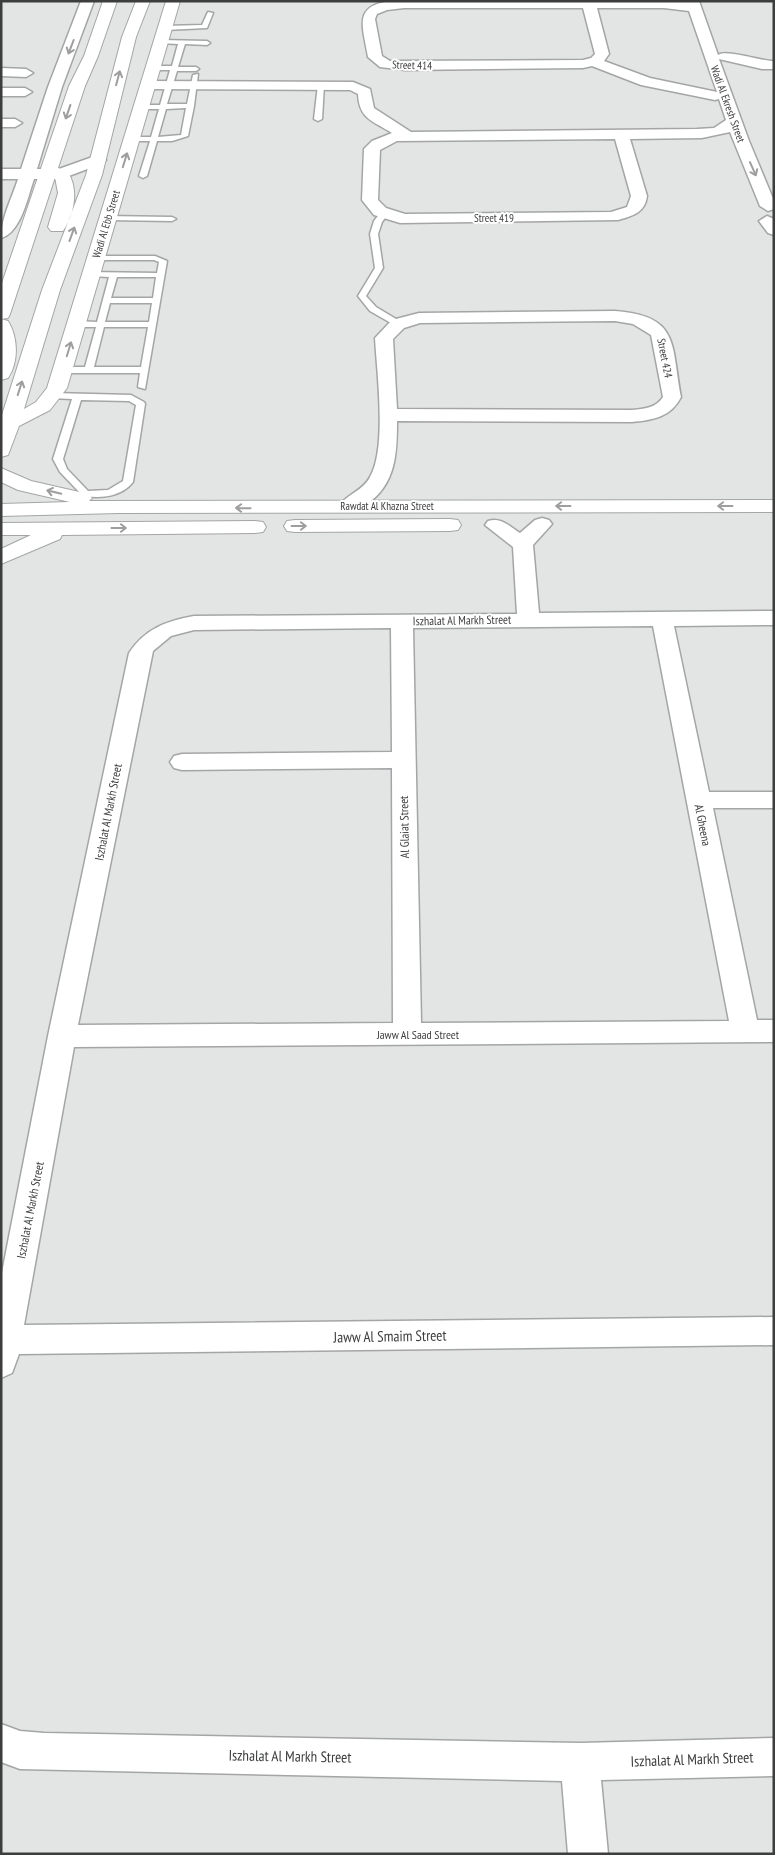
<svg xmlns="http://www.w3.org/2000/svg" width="775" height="1855" font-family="'PT Sans Narrow',sans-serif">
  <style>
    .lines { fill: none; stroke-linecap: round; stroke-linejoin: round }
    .service-casing { stroke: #a4a5a6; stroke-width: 3 }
    .minor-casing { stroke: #a4a5a6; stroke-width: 3 }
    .tertiary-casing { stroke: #a4a5a6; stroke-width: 2 }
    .service { fill: #fff; fill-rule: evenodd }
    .minor { fill: #fff; fill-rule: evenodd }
    .tertiary { fill: #fff; fill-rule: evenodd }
    .oneway { stroke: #9e9e9e }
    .labels { text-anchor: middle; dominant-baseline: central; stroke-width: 4; stroke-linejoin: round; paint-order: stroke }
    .far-street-label { font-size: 11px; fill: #3c3d3d; stroke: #fff }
    .street-label { font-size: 12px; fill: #3c3d3d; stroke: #fff }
    .near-street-label { font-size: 15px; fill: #3c3d3d; stroke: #fff }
  </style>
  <rect width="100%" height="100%" fill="#e3e4e4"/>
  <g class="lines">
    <defs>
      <path id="service" d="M208,12L213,13L207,28L165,30L162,28L165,26L202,25Z
        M161,40L207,41L210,43L207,45L185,44L178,67H196L199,69L196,71H177L167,104H187L193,75L198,74L194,106L188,136L172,141H157L147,176L143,178L139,176L150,141H131L127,139L131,137H151L159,109H141L138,107L141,105H160L170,70H153L150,68L153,66H172L178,44L159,43L158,42ZM186,108L181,135L158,137L166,109Z
        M321,83L324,85L322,119L318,121L314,119L318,85Z
        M381,212L388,214L382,222L378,234L383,268L366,296L376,307L401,322V326L398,327L370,311L358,296L375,268L370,234L374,221Z
        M105,216L172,217L176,219L172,221L108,220L104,218Z
        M93,256H155L167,261L145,389L138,387L140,373H63L59,370L63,367H85L96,327H76L72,324L76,321L97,322L109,277L91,276L87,274L88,272L157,273L159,262L154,260H96L92,258ZM117,277H156L153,298H111ZM110,303H152L149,322H105ZM104,327H148L141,367H94Z
        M53,393L131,395L144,402L145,404L133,482C122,496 102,499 85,496L82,495L60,472L53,459L72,399L50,398L49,396ZM81,400L129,401L136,405L123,481L108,490L88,491L67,469L63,459Z"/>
      <path id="minor" d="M81,1H94L62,87L37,169H59L98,155L106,160L103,163L61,179H34C28,196 21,233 1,238C1,218 12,198 18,179H1V169H21L48,87Z
        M392,1H699L718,55C726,49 760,61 774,61V69H762L719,59L749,141L774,201V209L768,211L760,206L730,132L702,138L630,139L647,196C645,213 632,216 618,220L400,223L374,215L362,200L364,149L372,141L392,133C373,121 359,119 358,94L350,90L148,89L141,85L148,81L353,82L370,89L374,108L411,132L697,129L714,128L726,120L719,99L715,100L641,85L592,66L583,68L405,70L380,67L368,57C363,27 352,5 392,1ZM404,8H583L595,54L591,58L583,60L390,61L382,56L375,19L377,14L387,10ZM597,8H664L689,11L717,92L650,78L604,61L609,54ZM615,139L631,196L627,207L611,212L405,214L386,208L378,200L380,150L397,141Z
        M1,68L26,69L33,73L26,77L1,76Z
        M1,88H25L32,92L25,96H1Z
        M1,119H15L22,123L15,127H1Z
        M767,216L774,219V235L768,233L759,221Z
        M615,311C680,316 671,344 681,397C671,417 653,420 632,422L397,421C397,453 396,484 367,504C358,509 352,513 342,510L339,506C347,494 363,491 370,477C387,448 377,373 375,338L392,320L419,313ZM615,321L633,324L651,335L663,397C656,408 644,409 632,410L397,409L393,339L404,328L420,323Z
        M542,518L549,520L552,524L533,545L539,613L774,611V625L674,626L709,792H774V808H713L757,1020H774V1042L74,1047L24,1325L774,1317V1345L19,1354L12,1373L1,1378V1278L48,1036L129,653C145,629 166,621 194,616L517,614L513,547L485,525L488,521C501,517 509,526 520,533L535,520ZM653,626L729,1021L421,1023L413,628ZM391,628L392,752L182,754L174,756L170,762L174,768L182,770L392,768L393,1023L78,1025L153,651L171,636L194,630Z
        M1,1724L20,1731L44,1733L580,1743L774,1738V1776L601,1780L608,1854H568L562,1781L20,1769L1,1762Z"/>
      <path id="tertiary" d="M103,1H117L98,56L85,86L58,168L67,171C79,188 75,213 63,231H51L48,227L58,193L55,177L10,314L8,318L1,319V286L69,86L84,56Z
        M136,1H150L136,37L102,175L60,290L24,409L36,402L47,388L166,1H180L67,388L50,410L19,426L8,455L1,457V418L42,290L86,175L122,37Z
        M1,319L8,321C18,337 19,362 8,378L1,380Z
        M1,468L31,481L88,494L92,498L89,501L774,500V512L119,513L1,516V504L70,502L18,490L1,482Z
        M450,519L458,520L461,525L458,530L450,531L295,532L287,531L284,526L287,521L295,520Z
        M255,521L263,522L266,527L263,532L255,533L62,535L60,539L1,564V549L31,535H1V523Z"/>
    </defs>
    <use href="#service" class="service-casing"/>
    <use href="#minor" class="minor-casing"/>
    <use href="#tertiary" class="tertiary-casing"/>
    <use href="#service" class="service"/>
    <use href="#minor" class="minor"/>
    <use href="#tertiary" class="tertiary"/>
  </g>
  <defs><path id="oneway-shaft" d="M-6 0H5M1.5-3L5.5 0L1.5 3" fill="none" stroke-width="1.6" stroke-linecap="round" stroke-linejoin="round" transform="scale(1.25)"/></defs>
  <g class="oneway">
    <use href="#oneway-shaft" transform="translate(71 47) rotate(111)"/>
    <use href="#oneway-shaft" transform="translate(118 78) rotate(-75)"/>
    <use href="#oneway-shaft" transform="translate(68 112) rotate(109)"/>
    <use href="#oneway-shaft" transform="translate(125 160) rotate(-73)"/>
    <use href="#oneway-shaft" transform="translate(753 169) rotate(66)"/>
    <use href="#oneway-shaft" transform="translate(72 234) rotate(-70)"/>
    <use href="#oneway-shaft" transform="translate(69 349) rotate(-73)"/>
    <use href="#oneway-shaft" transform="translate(20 388) rotate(-72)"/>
    <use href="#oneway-shaft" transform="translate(54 492) rotate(-167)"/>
    <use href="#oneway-shaft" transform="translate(563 506) rotate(-180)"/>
    <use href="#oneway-shaft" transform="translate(725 506) rotate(-180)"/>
    <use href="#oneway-shaft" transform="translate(243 508) rotate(-179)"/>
    <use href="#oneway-shaft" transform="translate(299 526)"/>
    <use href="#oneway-shaft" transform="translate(119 528)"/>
  </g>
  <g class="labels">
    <g class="far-street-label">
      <text transform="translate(412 65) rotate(2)">Street 414</text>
      <text transform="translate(728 104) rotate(70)">Wadi Al Ekresh Street</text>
      <text x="494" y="218">Street 419</text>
      <text transform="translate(106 224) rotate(-73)">Wadi Al Ebb Street</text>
      <text transform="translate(665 358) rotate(79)">Street 424</text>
      <text x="387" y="506">Rawdat Al Khazna Street</text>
    </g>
    <g class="street-label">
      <text transform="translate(462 620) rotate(-1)">Iszhalat Al Markh Street</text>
      <text transform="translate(108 812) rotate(-79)">Iszhalat Al Markh Street</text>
      <text transform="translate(703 825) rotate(79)">Al Gheena</text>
      <text transform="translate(404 827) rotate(-91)">Al Glaiat Street</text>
      <text x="418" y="1034">Jaww Al Saad Street</text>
      <text transform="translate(30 1210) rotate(-79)">Iszhalat Al Markh Street</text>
    </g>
    <g class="near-street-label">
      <text transform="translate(390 1336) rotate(-1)">Jaww Al Smaim Street</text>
      <text transform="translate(290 1756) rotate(1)">Iszhalat Al Markh Street</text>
      <text transform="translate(692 1759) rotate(-2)">Iszhalat Al Markh Street</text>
    </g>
  </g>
  <rect width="775" height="1855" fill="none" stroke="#3c3d3d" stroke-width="5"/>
</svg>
